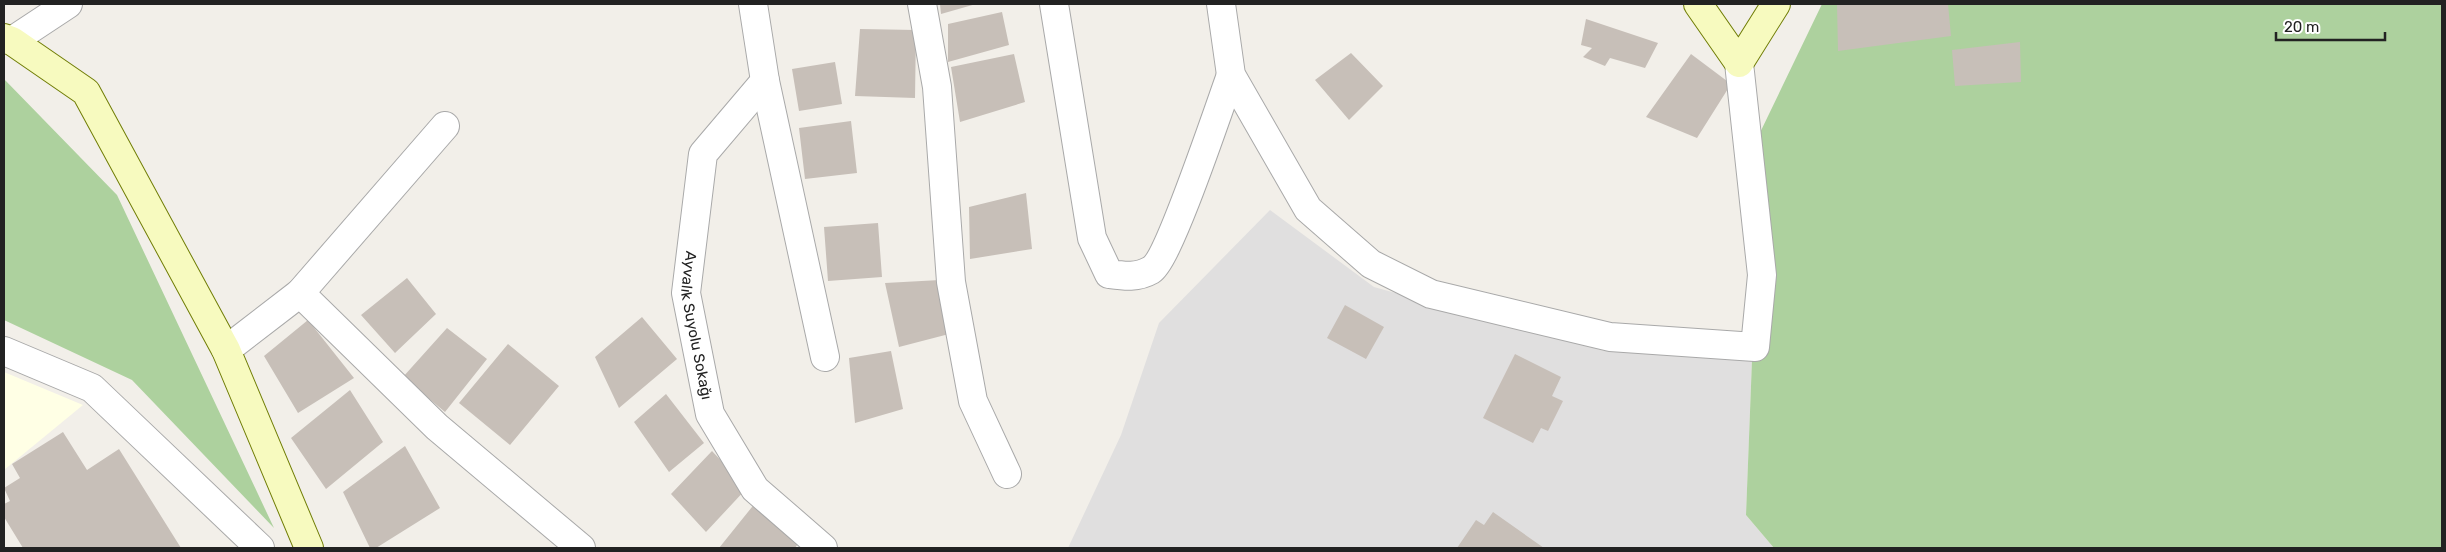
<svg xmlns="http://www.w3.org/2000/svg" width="2446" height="552" font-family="Rubik,sans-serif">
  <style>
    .residential { fill: #e0dfdf }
    .education { fill: #ffffe5 }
    .forest { fill: #add19e }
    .building { fill: #c7bfb8 }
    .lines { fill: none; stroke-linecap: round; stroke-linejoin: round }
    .street-casing { stroke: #a9a9a9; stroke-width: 30 }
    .secondary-casing { stroke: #707d05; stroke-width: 30 }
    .street { stroke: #fff; stroke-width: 28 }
    .secondary { stroke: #f7fabf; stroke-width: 28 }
    .labels { text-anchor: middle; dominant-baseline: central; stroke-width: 4; stroke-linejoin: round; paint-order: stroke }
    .street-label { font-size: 15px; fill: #222; stroke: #fff }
  </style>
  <rect width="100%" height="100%" fill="#f2efe9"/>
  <path class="residential" d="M1270,210L1374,287L1604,351L1752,360L1746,515L1774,548H1068L1121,435L1159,323Z"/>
  <path class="education" d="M4,372L83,405L4,470Z"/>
  <path class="forest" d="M1822,4H2442V548H1774L1746,515L1752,360L1755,143Z
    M4,79L117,195L274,528L132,380L4,320Z"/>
  <path class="building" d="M940,4H976L941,14Z
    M1837,4H1948L1951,36L1838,51Z
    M1002,12L1009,45L948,62V24Z
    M1586,19L1658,43L1645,68L1610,58L1605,66L1583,57L1592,48L1581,45Z
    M860,29L916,30L915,98L855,96Z
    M2020,42L2021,82L1955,86L1952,50Z
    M1351,53L1383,86L1349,120L1315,80Z
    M1014,54L1025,102L960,122L951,67Z
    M1691,54L1731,84L1697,138L1646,117Z
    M835,62L842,104L799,111L792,69Z
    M851,121L857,173L805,179L799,128Z
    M1026,193L1032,249L970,259L969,207Z
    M878,223L882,277L828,281L824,227Z
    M407,278L436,314L395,353L361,315Z
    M940,280L949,334L899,347L885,283Z
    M1345,305L1384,327L1366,359L1327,338Z
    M642,317L677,359L619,408L595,357Z
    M308,320L354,378L298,413L264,356Z
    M447,328L487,359L445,412L403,377Z
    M508,344L559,386L510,445L459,403Z
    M891,351L903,409L855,423L849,358Z
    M1515,354L1561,377L1552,396L1563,401L1548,431L1541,428L1533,443L1483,418Z
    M350,390L383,442L326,489L291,438Z
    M666,394L704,443L669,472L634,422Z
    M63,432L87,470L119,449L181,548H23L4,517V504L10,501L4,488L20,478L12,464Z
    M405,446L440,508L376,548H370L343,492Z
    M712,451L747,488L706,532L671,494Z
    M756,502L798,544L795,548H719Z
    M1493,512L1544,548H1457L1476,520L1484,525Z"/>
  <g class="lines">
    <defs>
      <g id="street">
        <path d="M753,4L765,81L825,357"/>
        <path d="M922,4L937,87L951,282L973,401L1007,474"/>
        <path d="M1054,4L1092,238L1109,274C1124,276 1137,278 1151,270C1169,259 1220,105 1231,75"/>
        <path d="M1221,4L1231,75L1308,209L1371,264L1431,294L1610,337L1755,347L1762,275L1739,63"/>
        <path d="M12,41L68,4"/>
        <path id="s1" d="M765,81L703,154L686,293L710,414L755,489L823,548"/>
        <path d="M300,293L445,126"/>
        <path d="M226,350L300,293L437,427L581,548"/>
        <path d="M4,351L92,388L260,548"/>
      </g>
      <path id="secondary" d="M1698,4L1739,63L1776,4
        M4,38L12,41L86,92L226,350L309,548"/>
    </defs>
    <use href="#street" class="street-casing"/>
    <use href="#secondary" class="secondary-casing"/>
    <use href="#street" class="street"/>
    <use href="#secondary" class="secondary"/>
  </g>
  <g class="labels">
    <g class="street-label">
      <text stroke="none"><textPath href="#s1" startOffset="269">Ayvalık Suyolu Sokağı</textPath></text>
    </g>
  </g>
  <rect width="2446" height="552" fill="none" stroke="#222222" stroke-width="10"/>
  <path d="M2276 32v8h109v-8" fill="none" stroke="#222222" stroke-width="2.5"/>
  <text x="2284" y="32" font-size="15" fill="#222222" stroke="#ffffff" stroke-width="4" paint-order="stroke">20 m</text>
</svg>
